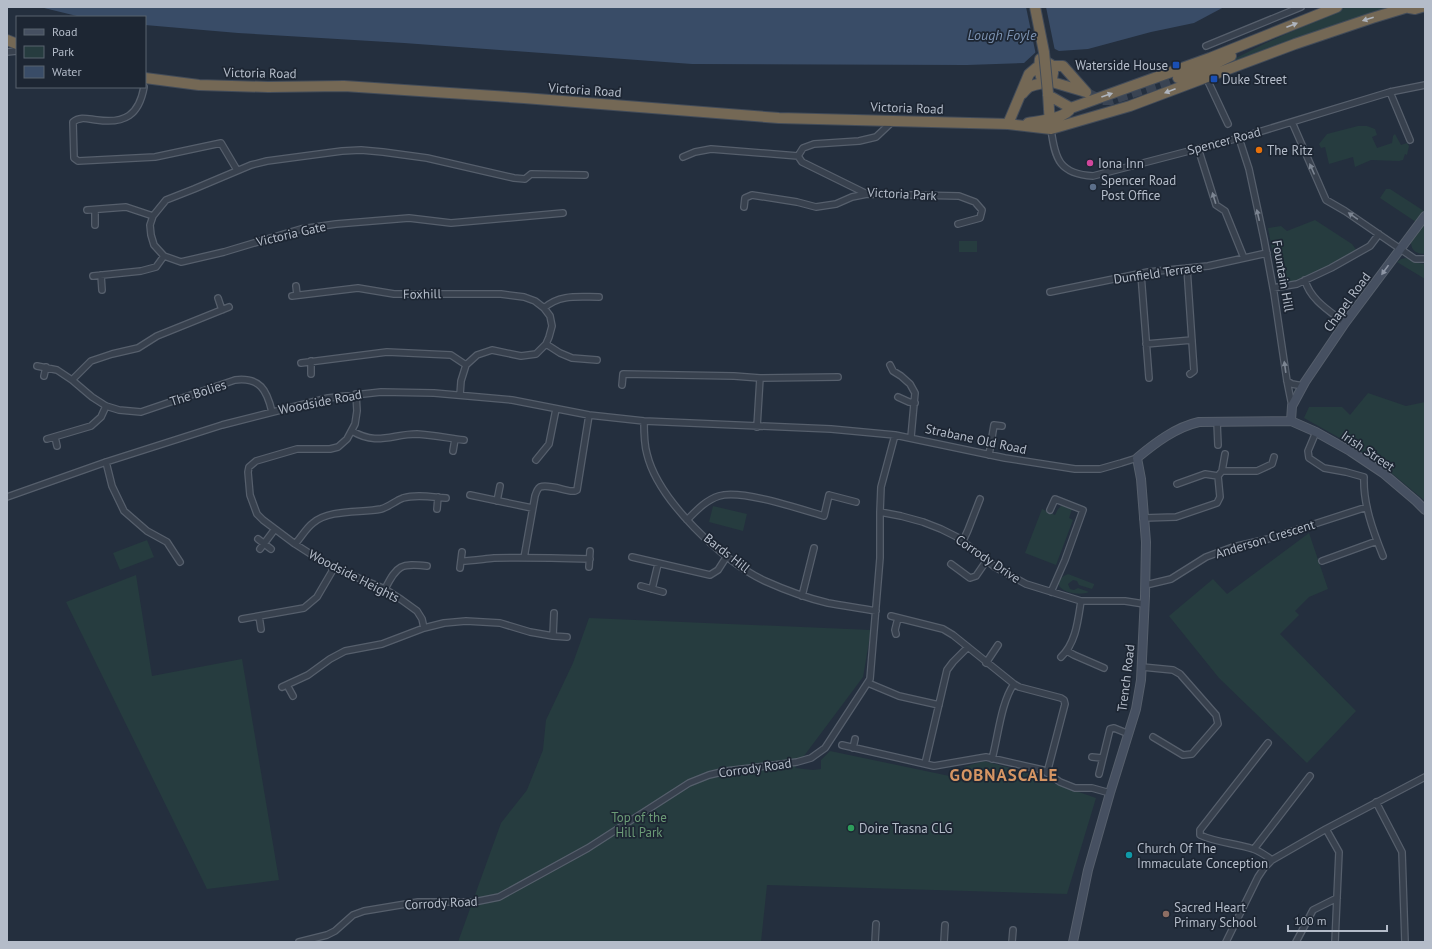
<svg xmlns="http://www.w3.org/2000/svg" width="1432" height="949" font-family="'PT Sans',sans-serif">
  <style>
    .green { fill: #263c3f }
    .water { fill: #394c67 }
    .pier { fill: #242f3e }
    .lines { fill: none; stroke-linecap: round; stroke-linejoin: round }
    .highway-tunnel { stroke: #3a4453; stroke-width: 10; stroke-dasharray: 10 5; stroke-linecap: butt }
    .street-casing { stroke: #565f6c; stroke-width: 8 }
    .secondary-casing { stroke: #565f6c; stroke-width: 10 }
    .highway-casing { stroke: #434c59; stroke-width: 12 }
    .street { stroke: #38414e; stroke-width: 5.5 }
    .secondary { stroke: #465061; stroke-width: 8 }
    .highway { stroke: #746855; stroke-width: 10 }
    .highway-bridge-casing { stroke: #434c59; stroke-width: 12; stroke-linecap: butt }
    .highway-bridge { stroke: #746855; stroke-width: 10 }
    .oneway { fill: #aeb4bd }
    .oneway2 { fill: #7c8592 }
    .oneway3 { fill: #8e96a5 }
    .transit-dot { fill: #1a4fb4; stroke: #1d2633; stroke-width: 1.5 }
    .food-dot { fill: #e8710a; stroke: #1d2633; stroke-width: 1.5 }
    .hotel-dot { fill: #d1479c; stroke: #1d2633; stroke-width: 1.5 }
    .service-dot { fill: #5c6f8a; stroke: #1d2633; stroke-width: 1.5 }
    .leisure-dot { fill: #2e9e5b; stroke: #1d2633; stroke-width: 1.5 }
    .culture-dot { fill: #0f9aa8; stroke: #1d2633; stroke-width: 1.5 }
    .education-dot { fill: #8d6e63; stroke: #1d2633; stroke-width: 1.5 }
    .labels { text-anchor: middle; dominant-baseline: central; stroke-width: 3.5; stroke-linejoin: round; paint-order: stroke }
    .poi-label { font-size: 13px; fill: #b4bcc9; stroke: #1d2633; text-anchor: start }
    .street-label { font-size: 13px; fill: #b4bcc9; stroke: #1d2633 }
    .park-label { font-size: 13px; fill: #6b9a76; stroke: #1d2633 }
    .water-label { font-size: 14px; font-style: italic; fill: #7c92b1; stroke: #1d2633 }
    .district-label { font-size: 17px; font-weight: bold; letter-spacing: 1px; fill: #d59563; stroke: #1d2633 }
  </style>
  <rect width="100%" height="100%" fill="#242f3e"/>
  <path class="green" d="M1346,7H1394C1339,21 1287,42 1234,61L1232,60L1266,43Z
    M1358,126H1367L1375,129L1377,135L1372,137L1377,148L1392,143L1393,136L1395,134L1401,145L1407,143L1409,146L1407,155L1405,154L1403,160L1399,161L1371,160L1355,167L1353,157L1329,164L1325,147L1321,148L1319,144L1327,134Z
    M1386,189H1390L1424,211L1416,222L1380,198Z
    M1315,220L1352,244L1357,251L1309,276L1283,286L1278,282L1268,228L1281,226L1287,231Z
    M1425,224V254C1417,254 1411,251 1411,242Z
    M959,241H977V252H959Z
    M1406,258C1413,260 1418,264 1425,264V279L1397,262L1401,259Z
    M1368,393L1406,406L1425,402V501L1383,466L1338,437L1304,418L1309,407H1342L1350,415Z
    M713,506L747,514L743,531L709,522Z
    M1061,506H1065L1072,509L1069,518L1073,520L1056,565L1025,553L1042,509L1055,515L1058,509Z
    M1309,533L1328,589L1309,597L1295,611L1299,615L1280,634L1356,711L1307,763L1219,678L1169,616L1213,579L1227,594Z
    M147,540L154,557L120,570L113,553Z
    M1068,574L1094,584V585L1092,589L1079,585L1077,581L1073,580L1068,584L1070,589L1074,590L1078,588L1089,592C1082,595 1067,594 1061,588C1055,583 1062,576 1068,574Z
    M136,575L152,676L242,659L279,880L207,889L66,602Z
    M589,618L871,630L863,677L795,768L813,770L821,769V760L830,751L959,778L964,767L984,761L1040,776L1053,783L1096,798L1067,894L767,885L761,942H458L501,823L527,790L543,750L546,720L573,663Z"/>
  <path class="water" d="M40,7H1224L1194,23L1151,32L1088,49L1059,51L1053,48L1036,52L1024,63L967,65L692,64L404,43L238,33L145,25V17H81Z"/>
  <path class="pier" d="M1026,7H1046L1055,51L1053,50L1036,55Z"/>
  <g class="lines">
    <path class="highway-tunnel" d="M1089,94L1101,100H1111L1178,78"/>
    <defs>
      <path id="street" d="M1206,46L1301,7
        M7,52L17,51
        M1206,77L1228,124
        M144,87C139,115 125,124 97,120C88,119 80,116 73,122L74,158L78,161L155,157L221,143L237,170
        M1390,92L1410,140
        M1292,122L1326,200L1345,211L1415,259H1425
        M1051,129C1055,160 1060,174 1093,176L1239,138L1390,92L1425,85
        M1239,138L1249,169L1264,239L1274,293L1287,381L1292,406
        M1198,148L1216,205L1225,211L1244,258
        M798,156L802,162L867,194L959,196L975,202L982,210L980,218L958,224
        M683,157L695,152L711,149L798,156L803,148L814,144L859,141L876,137L893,121
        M744,207L745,198L752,195L797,202L816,207L836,204L852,197L867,194
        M87,210L126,207L153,216
        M95,210V225
        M563,213L451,223L409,218L336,224L301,229L224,252L181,262L164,256L154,245L151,235L150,225L153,216L166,200L194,189L251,165L267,161L342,151L361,150L383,152L427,158L514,178L525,179L531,174L585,175
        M1187,268L1194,371L1190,374
        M1141,274L1149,378
        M101,275L102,290
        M93,276L141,271L156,267L164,256
        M1305,280C1310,300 1331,312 1345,323
        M296,286L297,295
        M1273,288L1297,284L1331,268L1370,246L1379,234
        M1050,292L1148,272L1208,266L1267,253
        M292,296L358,288L394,294H501L524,297L535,301L544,308L550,316L552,326L549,337L546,344L536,354L521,356L492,350L477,355L466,365L461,381L460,395
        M218,298L222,310
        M544,308C560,294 578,297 599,297
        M546,344L560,353L572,358L597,360
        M1146,344L1192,340
        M311,361V374
        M301,363L387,352L451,355L466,365
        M890,365L893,371L901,376L910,384L915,393L911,437
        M37,366L57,370L72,380L92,397L106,406L119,410L141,412L235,380C260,377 267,390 272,412
        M44,376L46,367
        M72,380L91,361L112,354L138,348L157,336L229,307
        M1287,381L1292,384L1303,386
        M622,385L623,374L734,376L760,378
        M356,394L357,411L355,424L347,439L338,447L330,449H297L256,461L249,467L248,472L250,495L257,514L263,520L295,544L320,560L334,568L385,589L399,598L417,611L422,619L424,628
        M898,397L909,402L915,403
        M644,421C644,431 644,444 647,454C658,500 722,561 765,581C785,590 807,598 828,603C844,606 860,608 876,611
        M1217,422L1218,445
        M757,427L760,378L838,377
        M352,431C377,446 392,434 417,434C432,435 448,438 464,440
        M1316,432L1308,451L1309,458L1324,468L1346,472L1364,477C1363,504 1373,531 1383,556
        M55,437L57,446
        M47,439L91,426L101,417L106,406
        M453,451L455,439
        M989,455L994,425L1002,426
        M536,460L549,444L556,409
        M106,462L112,486L124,511L147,531L167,542L180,562
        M1222,471L1225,454
        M1177,484L1205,474L1218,476L1222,471H1257L1272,464L1274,457
        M470,495L532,508
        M7,497L106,462L222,425L328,398L381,392L434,393L512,400L589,415L644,421L831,429L895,435L1005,458L1075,469H1100L1121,463L1137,458
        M497,501L500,486
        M437,509L438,497
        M1050,510L1055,499L1083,510L1065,560L1051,592
        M880,512L901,516L923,522L941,529L957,537L995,567L1026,584L1081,601H1125L1144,604
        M1143,518L1176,517L1217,503L1220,497L1218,476
        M687,520C696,511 706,500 719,496C741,489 800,509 824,516L829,495L856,502
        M258,539L271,549
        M963,541L968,530L980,499
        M295,544C301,538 306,528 313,523C329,509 361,513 381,509C389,507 395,501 403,498C416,494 432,497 446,498
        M260,549L275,529
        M632,557L710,575L718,570L727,556
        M524,558L535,496C536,493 537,489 540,487C548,484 563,490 571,491H575L577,490L589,415
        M461,561C472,561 483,559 494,558C526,557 558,558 590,559
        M1322,561L1377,541
        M951,564L970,578L976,576L987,560
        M589,567L590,551
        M460,568L462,552
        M1145,584H1150L1171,579L1206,557L1233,547L1268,539L1367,507
        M641,586L663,592
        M385,589C397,565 401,563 427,566
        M652,589L658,564
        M802,596L814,548
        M259,616L261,629
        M891,616L943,629L953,635L1014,684L1019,687L1061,698L1064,700L1065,704L1047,773
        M242,619L304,608L317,597L334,568
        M896,634L895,630L898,618
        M553,636L554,613
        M1067,651L1074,655L1104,668
        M1061,657C1076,643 1078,620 1081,601
        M986,663L998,645
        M1142,667L1173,670L1180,674L1216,715L1218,724L1192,754L1183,755L1153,737
        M868,683L899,696L939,705
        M287,685L293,696
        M282,687L308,675L330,659L345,651L382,644L424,628L444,623L466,621L500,623L530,632L553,636L567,637
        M1268,743L1200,830V835C1217,843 1236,843 1253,849C1260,851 1266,856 1272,860
        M842,745L934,766L986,757L1043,770L1060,782L1075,788H1092L1110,793
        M853,748L855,739
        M1092,757L1102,758
        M992,759C998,737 1001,702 1014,684
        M925,764L947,670L953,662L968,647
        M1099,774L1110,729L1114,728L1129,734
        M1376,802L1402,852L1405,942
        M1326,829L1339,852L1335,942
        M1254,849L1310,776
        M299,942L327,935L335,931L353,915L364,911L418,902H474L499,897L588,848L689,783L709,775L726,771L797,762L811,758L825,748L870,679L880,558V512L881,487L895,435
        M875,942L876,924
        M944,942L945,925
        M1012,942L1013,930
        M1226,942L1258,877L1264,868L1272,860L1326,829L1425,777
        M1296,942L1313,910L1337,898"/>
      <path id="secondary" d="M1291,421L1292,406L1305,382L1345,323L1425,216
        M1073,942L1088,870L1110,793L1136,709L1141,680L1145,596L1146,542L1141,479L1137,458C1155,443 1176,427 1199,422L1291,421L1316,432L1350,451L1383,473L1416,501L1425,510"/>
      <path id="highway" d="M1404,7L1415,9L1422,7
        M7,40L17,44
        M1040,59C1039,66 1039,73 1042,79L1086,92
        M145,78L199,85L268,87L344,86L524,98L779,118L1008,124L1051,129L1130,106L1295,44L1372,18L1405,8
        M1178,78L1210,66L1231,56
        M1048,93L1050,125
        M1022,94C1024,92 1026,89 1029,87C1043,80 1055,88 1053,66
        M1048,95L1071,108
        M1028,123C1039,121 1065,119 1071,108L1210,58L1337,7
        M1008,124L1029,74L1036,68L1044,64L1048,63L1053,66H1063L1086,92"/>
    </defs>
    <use href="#street" class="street-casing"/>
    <use href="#secondary" class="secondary-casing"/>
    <use href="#highway" class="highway-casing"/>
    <use href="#street" class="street"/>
    <use href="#secondary" class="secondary"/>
    <use href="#highway" class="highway"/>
    <defs>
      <path id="highway-bridge" d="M1035,7L1044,52L1048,93"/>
    </defs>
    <use href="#highway-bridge" class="highway-bridge-casing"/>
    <use href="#highway-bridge" class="highway-bridge"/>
  </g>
  <defs><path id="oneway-solid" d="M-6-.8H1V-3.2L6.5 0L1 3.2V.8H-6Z"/></defs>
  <g class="oneway">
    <use href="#oneway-solid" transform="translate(1368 19) rotate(162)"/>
    <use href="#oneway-solid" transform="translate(1292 25) rotate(-21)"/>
    <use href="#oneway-solid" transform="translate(1170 91) rotate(159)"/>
    <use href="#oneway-solid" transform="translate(1107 95) rotate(-19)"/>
  </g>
  <g class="oneway2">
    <use href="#oneway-solid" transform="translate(1312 169) rotate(-114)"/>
    <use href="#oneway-solid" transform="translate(1214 198) rotate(-107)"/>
    <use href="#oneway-solid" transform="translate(1258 215) rotate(-103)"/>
    <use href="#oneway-solid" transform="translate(1353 216) rotate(-145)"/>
    <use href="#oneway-solid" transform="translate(1285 367) rotate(-98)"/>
  </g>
  <use class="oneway3" href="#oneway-solid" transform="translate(1385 270) rotate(126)"/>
  <g class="transit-dot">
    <rect x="1172" y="61" width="8" height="8" rx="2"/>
    <rect x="1210" y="75" width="8" height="8" rx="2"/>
  </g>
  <circle class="food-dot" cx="1259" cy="150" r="4"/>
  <circle class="hotel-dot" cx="1090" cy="163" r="4"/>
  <circle class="service-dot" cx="1093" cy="187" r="4"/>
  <circle class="leisure-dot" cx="851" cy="828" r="4"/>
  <circle class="culture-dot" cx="1129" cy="855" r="4"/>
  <circle class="education-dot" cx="1166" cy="914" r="4"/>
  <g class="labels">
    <g class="poi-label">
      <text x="1168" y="65" text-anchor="end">Waterside House</text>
      <text x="1222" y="79">Duke Street</text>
      <text x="1267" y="150">The Ritz</text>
      <text x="1098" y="163">Iona Inn</text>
      <text x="1101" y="180">Spencer Road<tspan x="1101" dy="15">Post Office</tspan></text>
      <text x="859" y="828">Doire Trasna CLG</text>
      <text x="1137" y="848">Church Of The<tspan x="1137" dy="15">Immaculate Conception</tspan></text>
      <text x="1174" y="907">Sacred Heart<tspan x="1174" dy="15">Primary School</tspan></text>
    </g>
    <g class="street-label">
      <text transform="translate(260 73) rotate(1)">Victoria Road</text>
      <text transform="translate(585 90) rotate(4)">Victoria Road</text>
      <text transform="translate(907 108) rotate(2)">Victoria Road</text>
      <text transform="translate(1224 141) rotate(-15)">Spencer Road</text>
      <text transform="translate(902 194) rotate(3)">Victoria Park</text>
      <text transform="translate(291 234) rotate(-13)">Victoria Gate</text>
      <text transform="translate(1158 273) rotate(-8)">Dunfield Terrace</text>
      <text transform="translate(1283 276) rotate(80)">Fountain Hill</text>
      <text transform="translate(422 294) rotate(-1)">Foxhill</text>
      <text transform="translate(1347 302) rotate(-54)">Chapel Road</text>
      <text transform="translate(198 393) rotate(-18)">The Bolies</text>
      <text transform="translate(320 402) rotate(-11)">Woodside Road</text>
      <text transform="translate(976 439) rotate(12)">Strabane Old Road</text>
      <text transform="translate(1368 451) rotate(34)">Irish Street</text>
      <text transform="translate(1265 539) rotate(-17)">Anderson Crescent</text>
      <text transform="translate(727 553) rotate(38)">Bards Hill</text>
      <text transform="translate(988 559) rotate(34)">Corrody Drive</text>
      <text transform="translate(354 576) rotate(27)">Woodside Heights</text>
      <text transform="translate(1126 678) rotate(-83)">Trench Road</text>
      <text transform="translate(755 768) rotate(-8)">Corrody Road</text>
      <text transform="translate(441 903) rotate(-3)">Corrody Road</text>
    </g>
    <g class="park-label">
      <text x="639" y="817">Top of the<tspan x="639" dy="15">Hill Park</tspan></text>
    </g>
    <g class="water-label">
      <text x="1002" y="35">Lough Foyle</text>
    </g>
    <g class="district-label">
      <text x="1004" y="775">GOBNASCALE</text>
    </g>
  </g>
  <rect width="1432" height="949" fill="none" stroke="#b4bcc9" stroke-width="16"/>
  <rect x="16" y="16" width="130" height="72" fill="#1d2633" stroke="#59626f"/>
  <rect x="24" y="29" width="20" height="6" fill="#465061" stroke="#59626f"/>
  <text x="52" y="36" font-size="12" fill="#b4bcc9">Road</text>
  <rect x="24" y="46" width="20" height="12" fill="#263c3f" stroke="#59626f"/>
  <text x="52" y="56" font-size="12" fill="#b4bcc9">Park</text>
  <rect x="24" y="66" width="20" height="12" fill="#394c67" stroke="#59626f"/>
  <text x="52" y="76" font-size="12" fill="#b4bcc9">Water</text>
  <path d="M1288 925v6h99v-6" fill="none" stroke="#b4bcc9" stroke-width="2"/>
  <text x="1294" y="925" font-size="12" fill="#b4bcc9" stroke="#1d2633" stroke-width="3" paint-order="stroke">100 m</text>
</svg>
